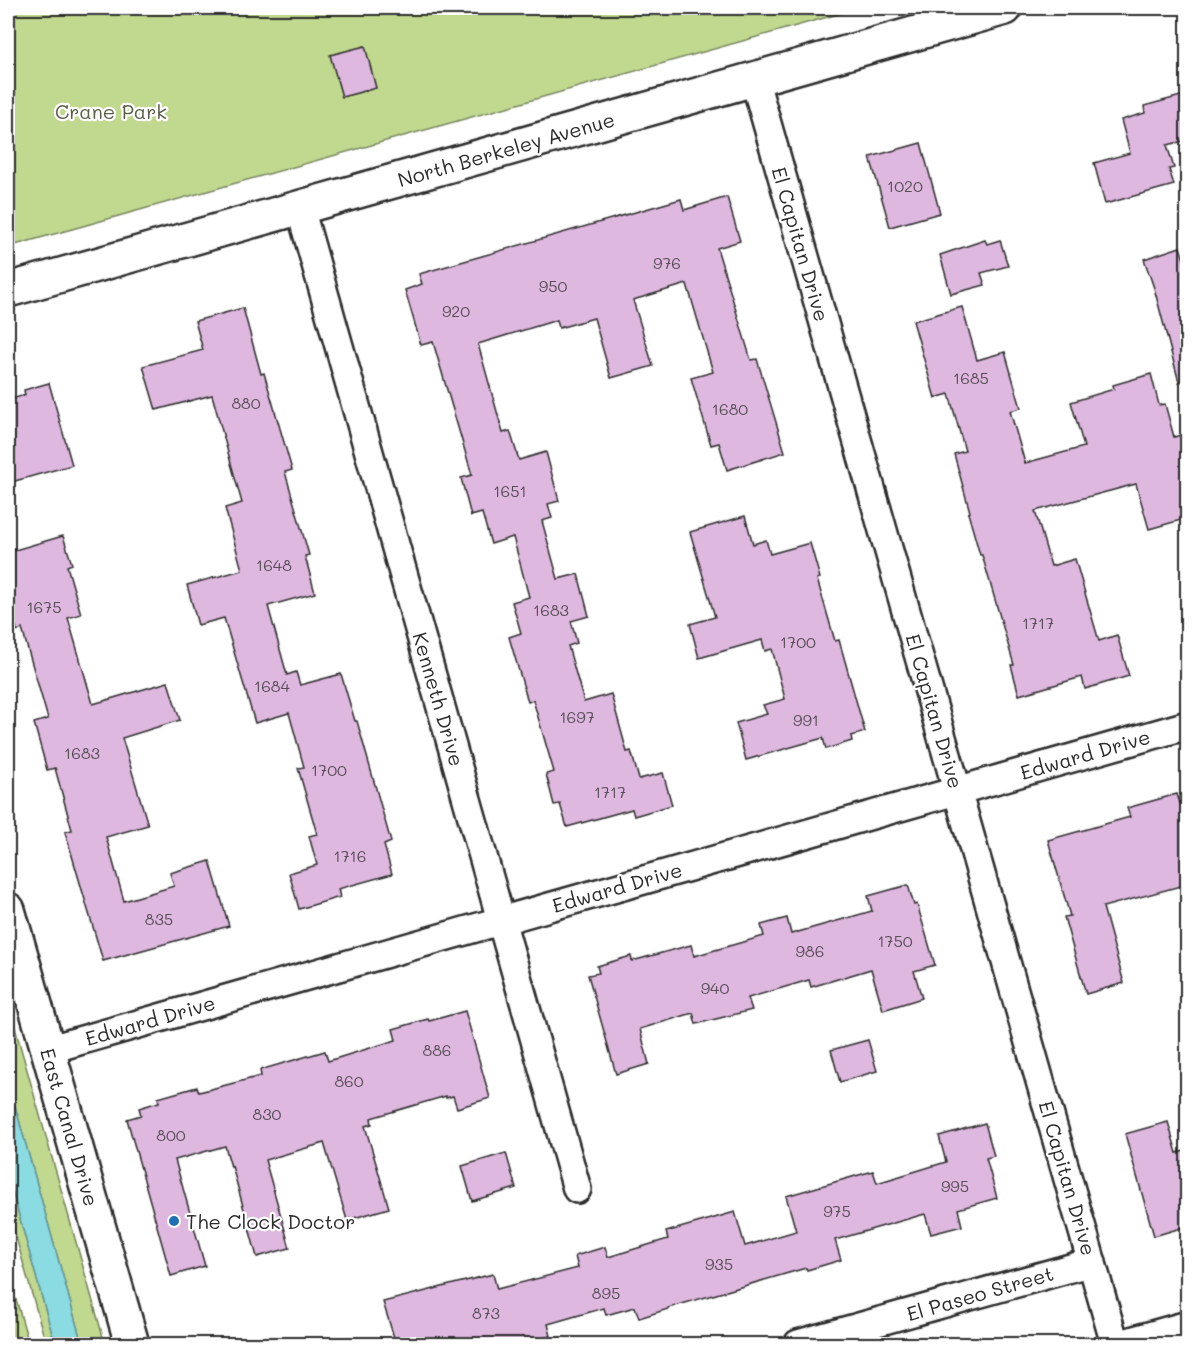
<svg xmlns="http://www.w3.org/2000/svg" width="1195" height="1352" font-family="Mali,sans-serif">
  <style>
    .green { fill: #c0d98f; stroke: #76825d; stroke-width: 1.5 }
    .water { fill: #8adbe2; stroke: #649599; stroke-width: 1.5 }
    .building { fill: #dfb8e0; stroke: #2b2b2b; stroke-width: 1.5 }
    .lines { fill: none; stroke-linecap: round; stroke-linejoin: round }
    .minor-casing { stroke: #2b2b2b; stroke-width: 32 }
    .tertiary-casing { stroke: #2b2b2b; stroke-width: 38 }
    .secondary-casing { stroke: #2b2b2b; stroke-width: 38 }
    .minor { stroke: #fff; stroke-width: 27 }
    .tertiary { stroke: #fff; stroke-width: 33 }
    .secondary { stroke: #fff; stroke-width: 33 }
    .poi-dot { fill: #1f6fb2; stroke: #fff; stroke-width: 2 }
    .labels { text-anchor: middle; dominant-baseline: central; stroke-width: 4.5; stroke-linejoin: round; paint-order: stroke }
    .number-label { font-size: 16px; fill: #584e58 }
    .park-label { font-size: 20px; fill: #585f49; stroke: #fff }
    .street-label { font-size: 20px; fill: #2b2b2b; stroke: #fff }
    .poi-label { font-size: 20px; fill: #2b2b2b; stroke: #fff; text-anchor: start }
  </style>
  <rect width="100%" height="100%" fill="#fff"/>
  <filter id="ink" filterUnits="userSpaceOnUse"><feTurbulence type="fractalNoise" baseFrequency=".0167" numOctaves="2"/><feDisplacementMap in="SourceGraphic" scale="12" xChannelSelector="R" yChannelSelector="G"/><feConvolveMatrix kernelMatrix="1 2 1 2 8 2 1 2 1" color-interpolation-filters="sRGB"/></filter>
  <g filter="url(#ink)">
    <path class="green" d="M8,8H860L8,247Z
      M8,1003L105,1344H82L8,1081Z
      M8,1176L55,1344H46L8,1209Z
      M16,1299L29,1344H8V1333H10L8,1324V1302Z"/>
    <path class="water" d="M8,1081L82,1344H55L8,1176Z"/>
    <path class="building" d="M365,46L376,88L342,97L330,55Z
      M1188,94V140L1167,145L1174,168L1169,169L1174,185L1105,204L1094,163L1130,153L1121,120L1145,113L1144,106Z
      M921,143L940,213L890,227L870,157Z
      M727,197L740,241L717,248L751,360L757,359L785,452L727,470L719,443L711,445L691,378L713,372L687,284L633,300L653,366L611,378L594,318L559,328L557,320L478,344L503,433L510,431L519,460L546,452L559,501L548,504L552,518L542,521L558,579L578,574L589,616L571,621L577,643L568,646L584,702L611,694L627,752L631,751L639,779L663,773L672,805L634,816L632,809L567,827L560,804L554,805L546,774L554,772L533,700L528,702L509,637L521,633L512,602L529,597L513,537L491,544L482,513L471,516L461,478L472,475L433,342L421,345L405,290L422,284L419,274L681,199L684,210Z
      M985,240L987,244L1000,240L1008,266L981,273L985,285L951,294L940,255Z
      M1180,247L1188,272V380L1179,382L1154,288L1144,259Z
      M962,307L977,360L1005,352L1021,408L1010,411L1025,463L1084,447L1071,402L1114,389L1113,385L1151,374L1159,405L1165,404L1174,437L1188,433V518L1149,529L1136,484L1035,511L1051,566L1075,559L1099,641L1117,635L1129,676L1085,689L1082,677L1019,695L1011,665H1014L982,555H980L968,513L970,512L954,454L965,451L949,394L935,398L913,321Z
      M243,308L261,374L264,373L292,470L285,472L309,555L305,556L315,593L268,606L287,675L296,672L300,685L341,674L355,721H357L391,842L384,845L392,874L338,889L340,897L299,909L289,873L317,865L309,836L317,834L298,768L304,767L289,713L255,723L224,618L198,625L187,585L242,570L225,508L242,503L212,395L156,410L143,366L203,350L195,321Z
      M49,383L72,465L8,483V400L25,395L24,390Z
      M745,516L753,544L766,540L770,554L810,543L820,578L817,579L835,641L839,640L865,732L851,736L852,741L826,749L823,738L746,760L736,723L767,714L763,705L785,699L772,649L765,651L762,640L699,658L690,624L715,617L690,532Z
      M63,536L72,564L67,566L81,614L68,618L93,704L168,682L180,720L122,738L148,825L106,837L124,901L174,886L170,873L210,861L229,926L103,961L65,832L72,830L55,768L47,770L34,723L48,719L22,629L17,631L8,598V552Z
      M1177,794L1180,803L1188,801V884L1103,907L1124,983L1086,994L1064,917L1070,916L1048,840L1130,817L1127,808Z
      M908,885L914,905L917,904L935,965L914,971L922,998L883,1010L871,969L811,987L809,980L748,998L752,1010L696,1024L693,1013L640,1029L649,1064L616,1074L588,975L599,973L597,966L631,956L632,961L691,945L694,956L764,936L761,925L787,918L791,934L872,911L868,896Z
      M465,1011L490,1098L457,1108L453,1096L446,1098V1096L371,1118L372,1124L365,1126L389,1208L347,1220L324,1143L265,1160L290,1248L257,1257L232,1166L231,1167L225,1146L175,1160L205,1266L171,1276L127,1119L141,1115L139,1108L159,1102L158,1098L197,1087L199,1092L261,1076L260,1070L325,1051L328,1061L396,1040L393,1029L428,1019L429,1021Z
      M868,1040L877,1071L840,1082L831,1050Z
      M1168,1122L1177,1153L1188,1150V1226L1154,1236L1125,1134Z
      M985,1123L994,1156L986,1158L997,1198L958,1209L962,1226L931,1234L925,1214L835,1240L841,1260L807,1270L806,1268L668,1308V1309L639,1318L635,1307L606,1315L604,1308L548,1324L551,1336L519,1344H396L383,1302L493,1274L497,1289L578,1268L575,1256L605,1247L608,1257L668,1239L666,1232L735,1212L745,1246L796,1231L786,1196L873,1171L877,1183L946,1162L939,1136Z
      M506,1153L516,1188L472,1201L462,1166Z"/>
    <g class="lines">
      <defs>
        <path id="minor" d="M754,78L1115,1344
          M300,208L577,1189
          M47,1050L1188,725
          M798,1344L1092,1262
          M1120,1344L1188,1325"/>
        <path id="tertiary" d="M8,290L1005,8"/>
        <path id="secondary" d="M8,910L132,1344"/>
      </defs>
      <use href="#minor" class="minor-casing"/>
      <use href="#tertiary" class="tertiary-casing"/>
      <use href="#secondary" class="secondary-casing"/>
      <use href="#minor" class="minor"/>
      <use href="#tertiary" class="tertiary"/>
      <use href="#secondary" class="secondary"/>
    </g>
  </g>
  <circle class="poi-dot" cx="174" cy="1221" r="6"/>
  <g class="labels">
    <g class="number-label">
      <text x="905" y="185">1020</text>
      <text x="667" y="262">976</text>
      <text x="553" y="285">950</text>
      <text x="456" y="310">920</text>
      <text x="971" y="377">1685</text>
      <text x="246" y="402">880</text>
      <text x="730" y="408">1680</text>
      <text x="510" y="490">1651</text>
      <text x="274" y="564">1648</text>
      <text x="44" y="606">1675</text>
      <text x="551" y="609">1683</text>
      <text x="1038" y="622">1717</text>
      <text x="798" y="641">1700</text>
      <text x="272" y="685">1684</text>
      <text x="577" y="716">1697</text>
      <text x="806" y="719">991</text>
      <text x="82" y="752">1683</text>
      <text x="329" y="769">1700</text>
      <text x="610" y="791">1717</text>
      <text x="350" y="855">1716</text>
      <text x="159" y="918">835</text>
      <text x="895" y="940">1750</text>
      <text x="810" y="950">986</text>
      <text x="715" y="987">940</text>
      <text x="437" y="1049">886</text>
      <text x="349" y="1080">860</text>
      <text x="267" y="1113">830</text>
      <text x="171" y="1134">800</text>
      <text x="955" y="1185">995</text>
      <text x="837" y="1210">975</text>
      <text x="719" y="1263">935</text>
      <text x="606" y="1292">895</text>
      <text x="486" y="1312">873</text>
    </g>
    <g class="park-label">
      <text x="111" y="111">Crane Park</text>
    </g>
    <g class="street-label">
      <text transform="translate(506 149) rotate(-16)">North Berkeley Avenue</text>
      <text transform="translate(801 244) rotate(74)">El Capitan Drive</text>
      <text transform="translate(439 699) rotate(74)">Kenneth Drive</text>
      <text transform="translate(935 711) rotate(74)">El Capitan Drive</text>
      <text transform="translate(1085 754) rotate(-16)">Edward Drive</text>
      <text transform="translate(617 887) rotate(-16)">Edward Drive</text>
      <text transform="translate(150 1020) rotate(-16)">Edward Drive</text>
      <text transform="translate(70 1127) rotate(74)">East Canal Drive</text>
      <text transform="translate(1068 1178) rotate(74)">El Capitan Drive</text>
      <text transform="translate(980 1293) rotate(-16)">El Paseo Street</text>
    </g>
    <g class="poi-label">
      <text x="186" y="1221">The Clock Doctor</text>
    </g>
  </g>
  <rect width="1195" height="1352" fill="none" stroke="#fff" stroke-width="30"/>
  <rect x="15" y="15" width="1165" height="1322" fill="none" stroke="#2b2b2b" stroke-width="2" filter="url(#ink)"/>
</svg>
